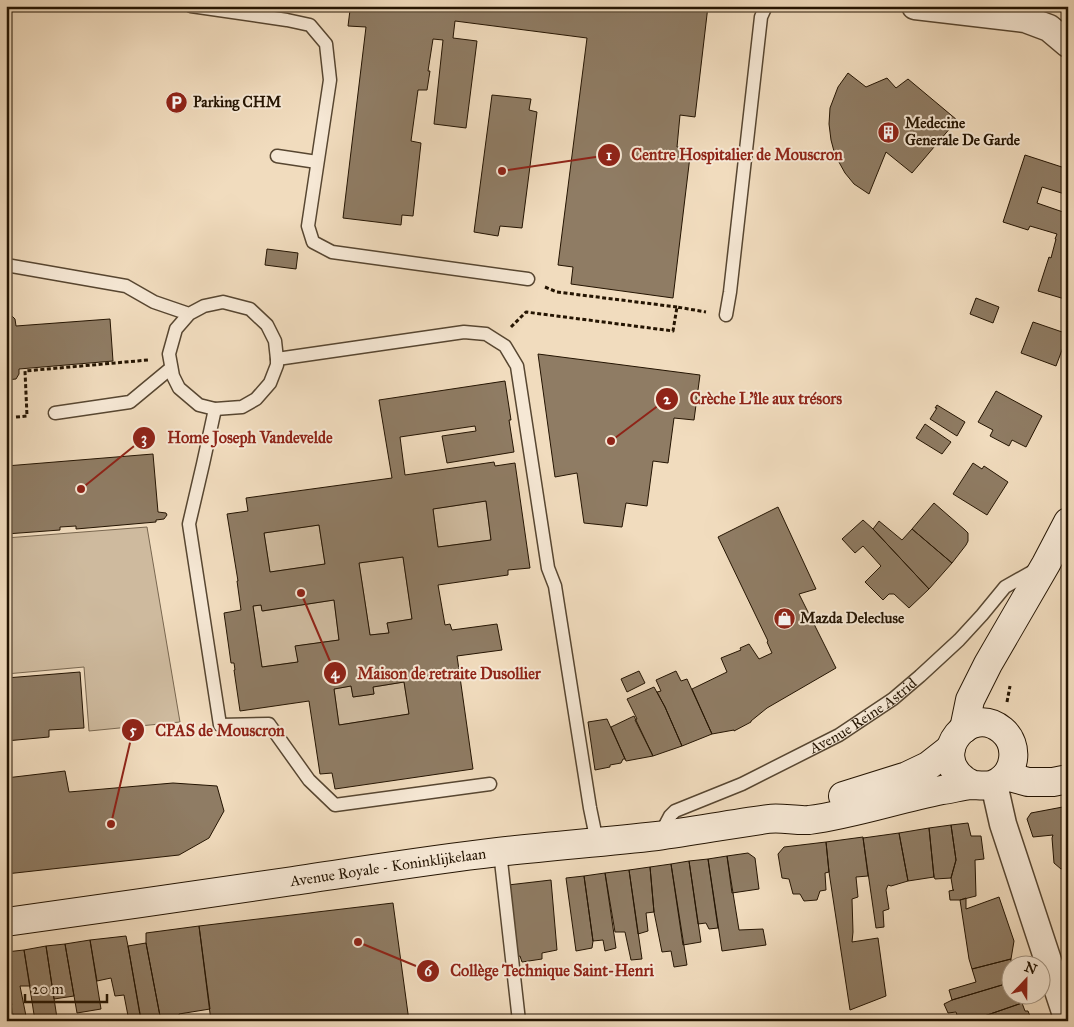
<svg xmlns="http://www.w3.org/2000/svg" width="1074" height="1027" font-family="'IM FELL Great Primer',serif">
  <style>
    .green { fill: #ceba9e; stroke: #796750 }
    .building { fill: #8f7c64; stroke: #241402; fill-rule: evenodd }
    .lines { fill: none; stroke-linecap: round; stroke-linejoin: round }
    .service-casing { stroke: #574631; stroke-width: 15 }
    .minor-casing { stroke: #574631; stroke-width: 29 }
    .secondary-casing { stroke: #241402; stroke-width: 30 }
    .path { stroke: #241402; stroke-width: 3; stroke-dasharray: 4 2.5; stroke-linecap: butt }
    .service { stroke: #f6e8d5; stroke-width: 12 }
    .minor { stroke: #f6e8d5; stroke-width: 26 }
    .secondary { stroke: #f6e8d5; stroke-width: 28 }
    .labels { text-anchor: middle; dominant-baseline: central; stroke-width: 4; stroke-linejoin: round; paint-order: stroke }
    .poi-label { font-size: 15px; font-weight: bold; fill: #241402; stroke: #f6e8d5; text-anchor: start }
    .street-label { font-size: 15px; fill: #241402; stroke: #f6e8d5 }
    .leader { fill: none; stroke: #8f2418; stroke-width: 2 }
    .callout-dot { fill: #8f2418; stroke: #f6e8d5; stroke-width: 2 }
    .mark-label { font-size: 15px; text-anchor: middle; font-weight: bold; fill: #fff }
    .callout-label { font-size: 16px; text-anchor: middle; font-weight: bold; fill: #8f2418; stroke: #f6e8d5; stroke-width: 4; stroke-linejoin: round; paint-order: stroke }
  </style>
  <rect width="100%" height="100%" fill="#f1dcbe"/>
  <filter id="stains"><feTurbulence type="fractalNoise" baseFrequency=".004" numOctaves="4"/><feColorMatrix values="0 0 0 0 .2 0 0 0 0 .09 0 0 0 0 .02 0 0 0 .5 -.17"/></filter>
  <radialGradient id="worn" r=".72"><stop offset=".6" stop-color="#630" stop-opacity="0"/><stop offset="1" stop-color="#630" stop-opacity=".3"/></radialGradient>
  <path class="green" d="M486,501L491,540L438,547L433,509Z
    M319,525L325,564L270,572L264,533Z
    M147,527L180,722L89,731L84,667L6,674V538Z
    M403,557L412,619L387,623L389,633L370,635L359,563Z
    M334,600L339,640L296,646L298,662L262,667L253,606L261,605L263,611Z
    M404,682L409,714L339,725L334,689L351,686L353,697L374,694L373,687Z"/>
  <path class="building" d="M319,6H708L695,117L680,115L677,147L691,148L673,298L571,284L573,267L558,265L587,38L455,21L453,38L477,41L466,128L434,124L443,40L433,39L428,71H430L427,90H418L411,141L421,143L413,216L402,215L401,225L343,218L366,27L348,26L350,10Z
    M848,73L866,87L887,78L896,88L908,79L957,120L912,173L886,152L869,194L854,184L845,173L835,155L831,140L829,124L830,108L838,87Z
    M492,95L531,99L529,110L537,112L522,228L500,226L498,236L474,232Z
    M1025,155L1068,169V195L1042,187L1037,203L1066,213L1068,206V300L1038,291L1049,257L1051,258L1056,239H1055L1057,234L1030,226L1028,230L1003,222Z
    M267,249L298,253L296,269L265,265Z
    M976,298L999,307L993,323L970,314Z
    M11,315L15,319L16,326L110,319L113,361L19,369V374L16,379L6,380V316Z
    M1033,322L1068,334L1056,366L1021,353Z
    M538,354L700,375L694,420L674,418L668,463L653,461L647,506L626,503L622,527L584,523L577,473L555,477Z
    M505,381L511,420H509L514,452L447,463L442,436L476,431L475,426L400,437L405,475L494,462L495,466L515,463L530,568L508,570V575L438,585L445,625L450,624L452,630L497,624L502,650L457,656L473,769L335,789L332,773L320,774L309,701L240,711L234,670H235L234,663H231L224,613L241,610L237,581H238L227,514L248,511L246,498L392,478L379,400ZM486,501L491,540L438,547L433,509ZM319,525L325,564L270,572L264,533ZM403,557L412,619L387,623L389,633L370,635L359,563ZM334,600L339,640L295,646L298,662L262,667L253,606L261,605L262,611ZM404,682L409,714L339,725L334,689L351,686L353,697L374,694L373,687Z
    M996,391L1042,416L1026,447L1012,440L1009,446L990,436L993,430L978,422Z
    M937,405L965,422L957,436L930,419L937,408H935Z
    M925,424L951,442L942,454L916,438Z
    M153,454L158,512L166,513L167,515L164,519L156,520V522L76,529V526L60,527V530L6,534V466Z
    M973,463L982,469L984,466L1008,482L987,515L953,494Z
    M934,503L965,530L968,533V541L966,545L952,563L912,529Z
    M778,507L816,589L799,594L836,668L767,708L751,721V722L734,731V730L712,734L692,689L727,672L721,658L741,650L740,648L749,644L759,659L772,653L767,642L768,641L718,537Z
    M863,520L873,529L929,589L909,608L894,594H889L883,600L865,582L881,566L863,546L855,553L842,539Z
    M879,521L902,540L912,529L952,563L929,589L873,529Z
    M639,671L645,683L627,692L621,679Z
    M676,671L681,681L687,679L712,734L682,746L665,707L657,692L661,691L656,680Z
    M80,672L84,728L49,730V737L6,741V678Z
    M654,687L665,707L682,746L653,756L635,720L637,719L627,699Z
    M634,716L653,756L626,761L611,727Z
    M607,719L625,759H623L621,763L610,765V767L595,770L588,722Z
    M65,771L69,792L173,783L217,786L224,811L209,838L179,855L6,874V778Z
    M1068,806V867L1061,869L1054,863L1052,838L1053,835L1033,837L1027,819L1031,813Z
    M968,823L971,836H981L984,859L975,860L976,896L960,900H950L949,891L954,890H953L951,878L956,860L951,825Z
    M951,825L956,860L951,878L935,879L934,877L929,828Z
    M929,828L934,877L908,881L899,833Z
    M899,833L908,881L891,886L888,885L886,890L889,909L883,911L884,927L876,928L863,838Z
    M863,837L868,876L856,877L858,897L852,899L853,932L852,942L878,938L886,996L850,1010L829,872L826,842Z
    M826,842L829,872L825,873L826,890L820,891L817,900L804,901L800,894H793L789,879L782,878L778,854L784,847Z
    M748,853L755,858L759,889L732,893L727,856Z
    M727,856L739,930L763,929L766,945L722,951L708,859Z
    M708,859L718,928L709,929L706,923L698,924L689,861Z
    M689,861L701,942L683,945L671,864Z
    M671,864L687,965L674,967L671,951L662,952L654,912L650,867Z
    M650,867L654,912L646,913L648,931L638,934L629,870Z
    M629,870L642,959L631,960L625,932H615L605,873Z
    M605,873L616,948L605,951L603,940L593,941L584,876Z
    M584,876L593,941L592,948L576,951L566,878Z
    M551,880L557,950L542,953V959L522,962L520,956L517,957L508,885Z
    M999,897L1014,941L1011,959L972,969L969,959L960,900L966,898V909Z
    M393,903L409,1021H211L199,926Z
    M199,926L210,1009L179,1014L180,1021H164L162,1016H160L146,943V933Z
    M126,936L128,946L141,1021H129L124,995L115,996L111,978L97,981L90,940Z
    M90,940L101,1009L77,1013L65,944Z
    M146,943L160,1016L141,1019L128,946Z
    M65,944L74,996L54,999L46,946Z
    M46,946L57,1018L35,1021L24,950Z
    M24,950L30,986H20L27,1021H14L6,976V952Z
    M1011,959L1012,982L952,1000L949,990L976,982L972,969Z
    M6,976L12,1005L6,1006Z
    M1012,982V994H1023L1024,999L1022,1003L970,1021H959L956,1012L948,1013L944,1004L952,1000Z
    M1022,1003L1025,1011H1028L1032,1021H970Z"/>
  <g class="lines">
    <defs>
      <g id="service">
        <path d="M191,6L287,20L310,25L326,44L330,80L308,226L313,242L332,252L528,279"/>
        <path d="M277,156L317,162"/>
        <path d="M6,265L126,286L154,302L189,314L204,306L223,302L250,309L267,325L275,341L277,359V365L270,383L256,399L242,407L215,409L199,405L179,388L173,376L169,354L176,329L189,314"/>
        <path d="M726,315L730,292L761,17L766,6"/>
        <path d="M277,359L464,332L486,334L497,341L505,346L517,366L548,568L555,586L590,808L597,842"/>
        <path d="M215,409L203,464L189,524L220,725L269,724L309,780L335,805L490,784"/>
        <path d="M55,413L130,402L171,368"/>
        <path id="s1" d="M660,835L670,816L675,811L742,784L839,735L893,699L920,676L959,640L982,615L1005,587L1037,569"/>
        <path d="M500,852L519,1021"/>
      </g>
      <path id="minor" d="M915,6L1025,19L1049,28L1068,44
        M994,784L1003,824L1068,1021"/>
      <g id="secondary">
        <path d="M964,729L970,700L988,664L1046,564L1068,522"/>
        <path d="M1006,776L1028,782H1053L1068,779"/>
        <path d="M843,796L907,776L928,766L951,748"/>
        <path id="s2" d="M6,922C102,909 197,895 293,881C361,871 429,860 498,852C551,846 604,842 657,836C694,831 731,824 768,819C781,817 795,821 809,820C854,814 897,799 942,790C951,789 961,786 971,785C978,785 987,787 994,784C1016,775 1020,745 1002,730C970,703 929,753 963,779C966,782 970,783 973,785"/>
      </g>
    </defs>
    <use href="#service" class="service-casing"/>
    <use href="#minor" class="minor-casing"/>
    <use href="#secondary" class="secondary-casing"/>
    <path class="path" d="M545,287L557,292L677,307
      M511,327L526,312L673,331L677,307L706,312
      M16,417L27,416L25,371L148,360
      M1007,702L1010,686"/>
    <use href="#service" class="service"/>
    <use href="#minor" class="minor"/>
    <use href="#secondary" class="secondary"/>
  </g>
  <defs>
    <symbol id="parking-disc" viewBox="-11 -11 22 22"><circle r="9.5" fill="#8f2418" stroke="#f6e8d5"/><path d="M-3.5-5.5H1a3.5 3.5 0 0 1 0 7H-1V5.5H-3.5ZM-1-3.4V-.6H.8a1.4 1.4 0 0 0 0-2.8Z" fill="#fff"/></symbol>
    <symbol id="building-disc" viewBox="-11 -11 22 22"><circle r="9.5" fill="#8f2418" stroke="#f6e8d5"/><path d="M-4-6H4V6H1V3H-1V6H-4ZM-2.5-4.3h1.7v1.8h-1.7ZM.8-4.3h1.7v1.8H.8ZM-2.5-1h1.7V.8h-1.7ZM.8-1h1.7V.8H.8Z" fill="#fff"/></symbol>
    <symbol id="shop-disc" viewBox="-11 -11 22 22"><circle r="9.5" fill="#8f2418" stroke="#f6e8d5"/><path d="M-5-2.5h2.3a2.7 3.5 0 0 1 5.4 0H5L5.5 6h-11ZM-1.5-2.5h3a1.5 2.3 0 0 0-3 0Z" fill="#fff"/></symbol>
  </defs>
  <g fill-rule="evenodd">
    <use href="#parking-disc" x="164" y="90" width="25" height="25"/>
    <use href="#building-disc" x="876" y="120" width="25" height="25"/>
    <use href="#shop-disc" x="772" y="606" width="25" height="25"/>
  </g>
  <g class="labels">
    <g class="poi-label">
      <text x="193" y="102">Parking CHM</text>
      <text x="905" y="123">Medecine<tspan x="905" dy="17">Generale De Garde</tspan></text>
      <text x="800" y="618">Mazda Delecluse</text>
    </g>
    <g class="street-label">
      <text stroke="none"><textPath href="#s1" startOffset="240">Avenue Reine Astrid</textPath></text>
      <text stroke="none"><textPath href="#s2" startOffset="386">Avenue Royale - Koninklijkelaan</textPath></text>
    </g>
  </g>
  <path class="leader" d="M502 171L609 155M611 441L667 399M81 489L144 438M301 593L335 673M111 824L133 730M358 942L428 971"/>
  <g class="callout-dot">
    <circle cx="502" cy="171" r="5"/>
    <circle cx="611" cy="441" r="5"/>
    <circle cx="81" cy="489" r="5"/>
    <circle cx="301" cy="593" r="5"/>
    <circle cx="111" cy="824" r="5"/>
    <circle cx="358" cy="942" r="5"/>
    <circle cx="609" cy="155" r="12"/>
    <circle cx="667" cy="399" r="12"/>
    <circle cx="144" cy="438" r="12"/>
    <circle cx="335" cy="673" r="12"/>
    <circle cx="133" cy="730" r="12"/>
    <circle cx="428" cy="971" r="12"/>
  </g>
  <g class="mark-label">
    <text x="609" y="160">1</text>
    <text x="667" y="404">2</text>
    <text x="144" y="443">3</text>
    <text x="335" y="678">4</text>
    <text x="133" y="735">5</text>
    <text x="428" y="976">6</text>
  </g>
  <g class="callout-label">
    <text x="737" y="160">Centre Hospitalier de Mouscron</text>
    <text x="766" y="404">Crèche L'île aux trésors</text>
    <text x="250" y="443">Home Joseph Vandevelde</text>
    <text x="449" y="679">Maison de retraite Dusollier</text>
    <text x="220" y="736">CPAS de Mouscron</text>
    <text x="552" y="976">Collège Technique Saint-Henri</text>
  </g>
  <rect width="1074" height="1027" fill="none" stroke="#f1dcbe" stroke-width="25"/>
  <rect x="8" y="8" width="1059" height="1012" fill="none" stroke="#241402" stroke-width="2.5"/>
  <rect x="12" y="12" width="1049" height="1002" fill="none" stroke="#241402"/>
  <g transform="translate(1026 980) rotate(22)"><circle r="24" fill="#f6e8d5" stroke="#a29381"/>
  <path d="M0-4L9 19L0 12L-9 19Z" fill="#8f2418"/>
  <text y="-8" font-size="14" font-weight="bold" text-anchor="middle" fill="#241402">N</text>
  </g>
  <path d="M25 994v8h82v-8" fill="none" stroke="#241402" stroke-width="2.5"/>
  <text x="32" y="994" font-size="15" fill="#241402" stroke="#f6e8d5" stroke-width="4" paint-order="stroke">20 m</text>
  <rect width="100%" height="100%" filter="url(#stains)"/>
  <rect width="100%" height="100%" fill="url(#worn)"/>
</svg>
